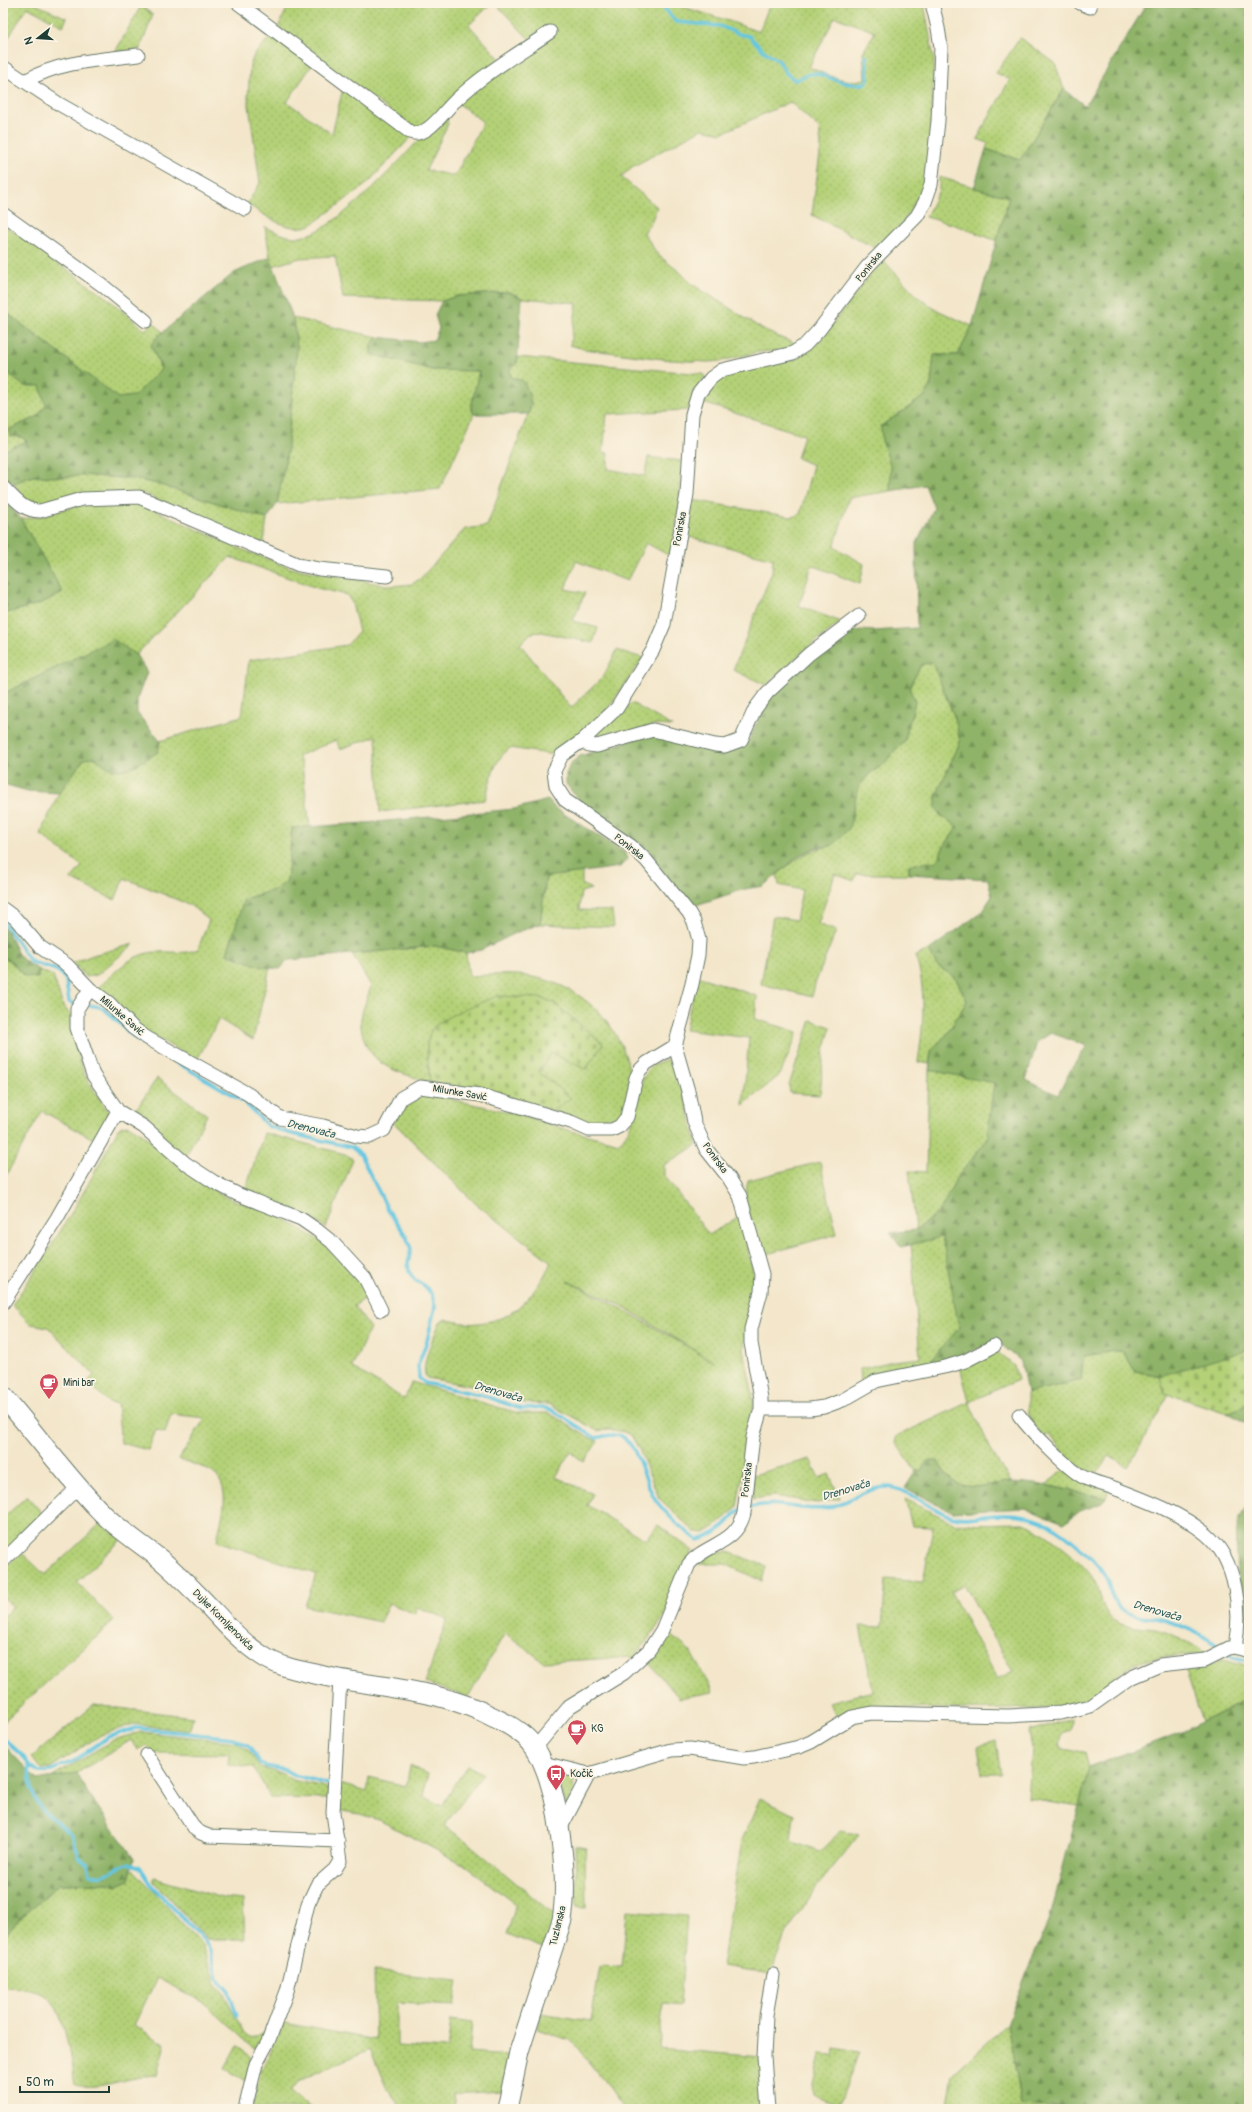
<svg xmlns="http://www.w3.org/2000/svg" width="1252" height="2112" font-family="Pangolin,sans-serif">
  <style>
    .grass { fill: url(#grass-dots); stroke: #6a8756; fill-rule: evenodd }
    .forest { fill: url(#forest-firs); stroke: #57784e; fill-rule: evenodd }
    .cemetery { fill: url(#cemetery-stones); stroke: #6a8756 }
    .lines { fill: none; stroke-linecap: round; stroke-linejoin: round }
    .stream { stroke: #63c6e1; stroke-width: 3.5 }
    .street-casing { stroke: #697868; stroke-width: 15 }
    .secondary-casing { stroke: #697868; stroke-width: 21 }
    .street { stroke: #fff; stroke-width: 13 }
    .secondary { stroke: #fff; stroke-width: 19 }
    .labels { text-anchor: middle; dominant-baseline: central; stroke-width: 3.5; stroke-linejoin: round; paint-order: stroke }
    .street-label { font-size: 10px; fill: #1f3d34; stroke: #fcf5e5 }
    .poi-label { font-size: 10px; fill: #1f3d34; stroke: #fcf5e5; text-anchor: start }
    .water-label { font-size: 11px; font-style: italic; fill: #305f5f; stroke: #fcf5e5 }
  </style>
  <defs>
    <pattern id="grass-dots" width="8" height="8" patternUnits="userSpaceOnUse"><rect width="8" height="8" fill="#b4d177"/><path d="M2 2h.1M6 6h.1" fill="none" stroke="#9ab468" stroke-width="1.8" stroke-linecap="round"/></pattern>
    <pattern id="forest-firs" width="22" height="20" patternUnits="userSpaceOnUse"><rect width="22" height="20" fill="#8fb368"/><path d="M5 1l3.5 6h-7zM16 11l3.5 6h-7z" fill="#749356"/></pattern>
    <pattern id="cemetery-stones" width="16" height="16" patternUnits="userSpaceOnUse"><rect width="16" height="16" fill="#b4d177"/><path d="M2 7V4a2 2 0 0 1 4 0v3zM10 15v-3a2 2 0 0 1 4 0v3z" fill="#9ab468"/></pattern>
  </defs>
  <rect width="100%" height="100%" fill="#fcf5e5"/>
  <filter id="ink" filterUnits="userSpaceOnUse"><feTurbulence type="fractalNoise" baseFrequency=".025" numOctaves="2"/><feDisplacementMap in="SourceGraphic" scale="8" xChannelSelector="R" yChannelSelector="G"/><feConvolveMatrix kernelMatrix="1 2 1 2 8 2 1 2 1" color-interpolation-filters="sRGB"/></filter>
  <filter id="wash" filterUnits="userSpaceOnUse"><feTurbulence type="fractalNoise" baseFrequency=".012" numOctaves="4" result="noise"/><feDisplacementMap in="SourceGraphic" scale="16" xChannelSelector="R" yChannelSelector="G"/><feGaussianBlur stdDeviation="0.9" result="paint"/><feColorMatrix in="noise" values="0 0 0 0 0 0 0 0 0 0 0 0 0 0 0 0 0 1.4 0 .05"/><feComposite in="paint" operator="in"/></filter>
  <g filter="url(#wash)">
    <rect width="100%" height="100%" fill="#f3e6ca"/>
    <path class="grass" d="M3,3H33L67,18L63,26L27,7L9,37L3,34Z
      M290,3H492L469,25L501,60L421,127H411L278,27Z
      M495,3H670L729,21L759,32L770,3H924L934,60L931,132L925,185L903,223L877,249L812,215L821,146L819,128L790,102L722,133L702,129L632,167L621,177L657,207L652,220L644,233L658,255L681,273L692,284L765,331L798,345L789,350L758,352L722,361L707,362L671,360L584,349L570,345L577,303L522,298L509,292L457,296L442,301L343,298L335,256L300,258L273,266L270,257L265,227C275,231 285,237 297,237C331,237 397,163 420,139L429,134L446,116L448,124L426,170L455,176L483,122L458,103L530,40ZM835,17L875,32L863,52L865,79C846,85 826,74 809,67Z
      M141,6L153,15L140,49L115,52Z
      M271,36L312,65L287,102L332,134L343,88L411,137L367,184L311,225C288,234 267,216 247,204L260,183L248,98L250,65L254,55Z
      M1020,38L1055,63L1064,89L1020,160L986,149L988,143L977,139L1010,79L996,73Z
      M939,177L1009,197L997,241L955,225L926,217L939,190Z
      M3,224L110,300L145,330L153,322L163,332L151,345L161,369L134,396L118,398L3,310Z
      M882,259L918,297L935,309L972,326L958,355H934L931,384L925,396L881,426L882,440L891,467L890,491L849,498L834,547L864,564L860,584L812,565L799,606L841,622L806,649L766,685L733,670L772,572L773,559L686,536L692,500L792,517L800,514L813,465L797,458L804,435L700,402L707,390L724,375L794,360L820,341Z
      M293,318L378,337L371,344V354L433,370L479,371L471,408L474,414L440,489L277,504L287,452L297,347Z
      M518,357L703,374L705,376L687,410L607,414L603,452L608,453V469L645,476L648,457L682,461L679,509L670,556L646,543L627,581L576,561L565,589L585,593L573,621L598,628L593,643L542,632L531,633L520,644L571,708L603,677L617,650L643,658L609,707L587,728L555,755L510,748C493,760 491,781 485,800L380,812L376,736L340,749L336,740L298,756L302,765L310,827L292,828L287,881L277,889L244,899L227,954L270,968L253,1040L219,1019L197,1060L144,1031L98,988C115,972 132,952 158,952C172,951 185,955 198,949L209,920L190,905L124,878L115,900L71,879L82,866L40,834L59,793L84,759L94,757L113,769L158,752L160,741L242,716L249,660L347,645L359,632L352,603L347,595L317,588L230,557L136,655L113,640L7,692L3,690V614L39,604L63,593L21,519L42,516L73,507L89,504L139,503L238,548L291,568L392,586L412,584L421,578L465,529L487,526L532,403L511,377L510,369L517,363Z
      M3,363L12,377L40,386L46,406L37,417L8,430L11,436L22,437L27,442L3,451Z
      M82,475L135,479L157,484L267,519L263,547L143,493L38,507L25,501L14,483L33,476L66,477Z
      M932,662L956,721L960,742L936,796L940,815L958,826L943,848L937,862L909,865V874H856L854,881L835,874L818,924L836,931L815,984L812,997L761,984L773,916L796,920L802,890L779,885L777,875C796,859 806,850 831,846L852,820L856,793L858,788L870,773L883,765L896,749L904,743L915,702L910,690L912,682L921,665Z
      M632,703L672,726L654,725L600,742L593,739L594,735Z
      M582,872V884L591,889L581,892L579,910L612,911L614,927L540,924L546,877Z
      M134,944L97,975L86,977L73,963L93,955Z
      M435,946L466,953L469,976C491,975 512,973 533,977C580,985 620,1023 629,1069C631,1079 630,1106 624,1114C622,1118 617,1122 613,1125L593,1126L552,1111L539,1072L551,1053L586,1069L603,1044L554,1003L541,998L427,1044L430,1082C404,1074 373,1068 364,1039C362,1033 360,1025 361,1018C363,1007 368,996 371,986L352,954Z
      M929,950L937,966L955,977L967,1001L947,1034L931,1051L929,1064L918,1062C923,1030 927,986 915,956Z
      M3,957L10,961L24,976L38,978L39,970L53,976L63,1006L70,1014L73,1037L84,1074L110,1115L99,1142L42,1111L3,1181Z
      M697,976L757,996L755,1019L798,1032L780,1075L743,1105L749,1038L685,1030Z
      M811,1020L831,1027L824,1050L820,1095L790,1093L789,1085Z
      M667,1060L673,1063L678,1070L697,1145L664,1165V1175L709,1235L741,1215L755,1282L753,1288L754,1301L745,1335L744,1350L754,1403L737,1507L712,1529L704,1533L695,1532L659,1498L640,1451L631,1435L625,1432L608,1429L598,1431L549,1404L524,1403L477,1387L427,1378C418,1368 435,1335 440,1322L444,1319C454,1321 467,1325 478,1323C488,1322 502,1319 511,1313C527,1302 544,1280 551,1262L475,1203L394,1123C403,1103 403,1097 427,1094L518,1114L568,1130L619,1143C624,1137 628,1132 631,1125C641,1100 635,1067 667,1060ZM567,1281L619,1304L714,1362L617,1306Z
      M929,1070L994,1082L987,1140L956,1179L940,1211L916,1230L909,1171L926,1172Z
      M157,1078L207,1115L185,1157L133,1114Z
      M128,1125L142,1133L192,1177L225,1197L276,1214L319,1240L355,1275L369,1296L354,1306L370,1328L352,1367L404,1399L412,1382L518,1413H549L586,1436L598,1441L584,1462L571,1452L556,1477L593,1494L587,1505L646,1540L658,1525L693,1551L677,1576L674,1593L662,1620L635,1657L544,1662L505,1633L468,1697L425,1683L447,1619L417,1607L415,1614L389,1603L380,1622L305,1606L316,1574L217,1541C221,1518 235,1483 208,1470C199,1465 188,1463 179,1459L205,1418L171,1414L165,1433L156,1430L148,1450L121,1443L117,1404L109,1403L88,1382L94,1375L48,1327L31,1324L12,1305C51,1249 87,1189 118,1129L122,1126Z
      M264,1133L345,1154L353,1159L326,1228L298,1211L245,1191Z
      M820,1162L837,1234L760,1256L745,1197L748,1180Z
      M942,1236L960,1328L927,1364L885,1372L861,1381L860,1369L893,1361L920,1358L911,1244Z
      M995,1350L1014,1366L1018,1380L969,1402L992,1452L1011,1482C990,1486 953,1495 943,1469L916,1471L895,1442L897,1436L969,1402L960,1366Z
      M1122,1350L1135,1371L1160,1376L1165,1393L1169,1394L1128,1467L1109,1456L1096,1475L1073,1464L1048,1434L1044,1437C1029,1418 1027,1417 1027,1393L1081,1380L1083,1356Z
      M810,1459L819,1478L829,1474L840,1498L817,1503L774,1496L753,1499V1475Z
      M1063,1470L1109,1490L1106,1498L1046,1485Z
      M27,1496L43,1514L3,1555V1518Z
      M905,1499L956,1524L1023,1523C1041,1527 1088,1565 1095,1582C1101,1593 1102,1612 1113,1620C1124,1628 1143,1627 1155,1629C1175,1634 1191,1643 1207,1654C1181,1656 1151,1654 1127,1668C1108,1680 1094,1699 1072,1705C1059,1708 1045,1707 1032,1708C981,1711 928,1708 877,1707C861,1708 851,1709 838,1718L829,1702L873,1691L860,1626L882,1627L886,1579L923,1582L933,1527L912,1526ZM964,1584L1013,1672L997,1680L951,1592Z
      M101,1523L122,1539L77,1582L114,1621L3,1722V1617L13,1607L3,1597V1570L21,1552L45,1575Z
      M717,1552H728L766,1566L762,1581L725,1564H698L710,1554Z
      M669,1633L690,1651L713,1692L679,1698L648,1662Z
      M1223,1660L1249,1667V1699L1203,1722L1185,1669L1201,1668Z
      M94,1705L193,1717L189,1731L133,1724L101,1735L50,1768L42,1769L31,1758Z
      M1071,1719L1070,1731L1062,1734L1060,1749L1085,1752L1089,1767L1079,1806L1028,1798L1032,1749L1029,1731Z
      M141,1732L237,1742L250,1752L260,1767L283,1774L292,1780L325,1787L329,1790V1799L271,1798L253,1767L228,1764L229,1754L153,1753L146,1745L137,1750L131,1740L77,1773L51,1778L113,1740Z
      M996,1741L1001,1774H982L978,1747Z
      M467,1765L483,1774L444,1826L462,1838L558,1918L548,1950L507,1934L516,1905L465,1865L381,1821L360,1814L336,1810L337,1783L367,1792L369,1777L406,1786L410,1766L428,1774L423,1796L442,1806Z
      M560,1773L574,1777L573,1790L566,1810L557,1775Z
      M760,1798L794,1815L791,1841L819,1852L842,1830L859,1835L816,1888L785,1935L771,1974L722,1966L742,1840Z
      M575,1846L587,1848L585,1855L586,1908L577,1907Z
      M132,1868L202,1945L215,1982L224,1994L244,2033L251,2038L266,2031L263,2041L257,2048L254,2049L205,2003L157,1978L134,2025L165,2044L157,2075C130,2076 99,2091 75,2085C71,2064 65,2011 48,1997C39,1990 14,1987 3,1987V1939L19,1919L59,1884L110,1883L116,1886L129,1880Z
      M154,1878L223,1898L243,1900L245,1939H207L154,1882Z
      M627,1911L687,1916L680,2005L663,2003L659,2048L761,2057L763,2109H623L612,2091L575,2045L569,2040L537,2029L541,2013L591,2021L600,1966L622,1967Z
      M374,1971L458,1980L454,2006L397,2003V2046L447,2049L451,2020L472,2023L469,2053L508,2056L502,2091L453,2094L455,2109H403L386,2087L370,2049L297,2082L290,2091L312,2109H253L260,2072L285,2023L376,2040Z
      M1007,2024L1022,2105L1085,2109H947L953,2075Z
      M237,2046L247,2053L251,2059L246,2082L225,2068Z
      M834,2048L859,2052L839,2105L814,2095L813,2084L820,2055L833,2056Z"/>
    <path class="forest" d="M1147,3H1249V1350L1160,1376L1135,1371L1122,1350L1084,1356L1081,1380L1027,1393L1021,1361L997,1341L949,1361L927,1364L959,1328L942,1237L901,1247L890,1233L916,1230L940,1211L956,1179L987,1140L994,1083L929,1070L931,1051L947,1034L967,1001L955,977L937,966L929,950L982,912L992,896L988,879L909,874V865L937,861L943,848L958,827L940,815L936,808V796L960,742L956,721L932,662L921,665L912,682L910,690L915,702L904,743L896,749L883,765L870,773L858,788L849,829L831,846L815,848L800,855L763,886L745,889L690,907L647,851L585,808L566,784V774L571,763L580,756L647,735L731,751L741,747L748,742L766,703L795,671L851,631L863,630L874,631L917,628L916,545L934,508L925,485L890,491L891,467L882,440L881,426L925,396L931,383L934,355H958L972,326L1009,197L974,188L986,149L1020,160L1064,89L1085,106ZM1051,1033L1087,1046L1071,1069L1058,1095L1026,1080L1037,1042Z
      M270,257L293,318L297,347L287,452L277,504L267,519L157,484L135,479L82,475L66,477L33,476L14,483L3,477V451L27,441L22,437L11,436L8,430L37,417L46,405L40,386H24L12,377L3,363V310L118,398L134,396L161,369L151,345L158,336L234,273Z
      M509,292L522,298L517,363L510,369L511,377L523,381C530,392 532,401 529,414H474L471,408L479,371L433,370L371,354V344L378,337L420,342L434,340L439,328L435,315L442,301L457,296Z
      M3,499L21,519L63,593L39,604L3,614Z
      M113,639L136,655L147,672L137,699V713L160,741L158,752C146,759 128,774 113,769C106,767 100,761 94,757L84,759L59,793L28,791L3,784V690L7,692Z
      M548,800L555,808L625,853L627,859L620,867L546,877L540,924L518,932L481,950L466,953L435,946L289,960L280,969L262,967L227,954L244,899L277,889L287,881L292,828L366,823L514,809Z
      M3,926C10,934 12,943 17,952C22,961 31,965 39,970L38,978L24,976L11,961L3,957Z
      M1249,1404V1424L1227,1413Z
      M927,1461H938C943,1470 946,1477 955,1482C975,1492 992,1482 1012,1482C1044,1483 1075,1492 1106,1498L1103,1503L1080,1511L1064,1523L1024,1508L953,1512L905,1488L916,1471L921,1470Z
      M1249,1503V1634C1240,1614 1235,1553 1237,1530C1238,1520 1242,1511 1249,1503Z
      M1249,1699V2109H1085L1022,2105L1007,2024L1028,1969L1049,1921L1089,1767L1180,1733Z
      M3,1744L37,1780L77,1773L87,1792L134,1858L129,1880L116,1886L110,1883L59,1884L19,1919L3,1939Z"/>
    <path class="cemetery" d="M497,996L541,998L554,1003L603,1044L586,1069L551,1053L539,1072L571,1098L552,1111L491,1092L430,1082C429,1067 424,1046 430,1033C437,1017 481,1003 497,996Z
      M1249,1350V1404L1227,1413L1165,1393L1160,1376Z"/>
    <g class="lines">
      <path class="stream" d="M660,3L676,22L720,26L739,34L749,36L764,51L779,61L786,73L795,80C800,79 805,75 810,74C823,70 842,89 866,83L868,79L866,56
        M3,921L31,962L54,969L62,974L66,980L69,1002L76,1005
        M82,1005C89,1005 98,1005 104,1009C119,1020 128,1035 144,1044
        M157,1051L243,1101L268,1126L288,1133L351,1147L360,1154L388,1210L406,1236L411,1249L408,1263L409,1272L415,1280L425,1286L432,1295L435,1307L427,1341L418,1365L419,1378L425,1383L485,1396L521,1409L541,1407L552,1410L596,1438C604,1436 615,1433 623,1437C639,1447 645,1486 657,1502C668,1516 683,1530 698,1540C711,1537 720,1531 729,1521C733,1516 734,1512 741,1510
        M748,1508C779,1498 800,1513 826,1508C846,1505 865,1488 886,1487C907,1487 931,1510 951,1516C962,1520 974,1517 984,1516C1015,1513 1042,1516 1067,1536C1078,1545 1100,1565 1106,1577C1111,1588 1112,1602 1122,1610C1131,1617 1145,1616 1156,1618C1180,1624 1203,1634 1222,1649
        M1227,1652L1234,1658L1249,1662
        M3,1738L22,1755L29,1765L30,1781L35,1799L42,1810L72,1835L80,1859L88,1864L90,1874L102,1876L129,1863L140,1867L153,1887L205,1941L210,1950L217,1978L229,1992L237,2015
        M29,1765L39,1772H47L74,1761L108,1737L136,1728L233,1738L249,1746L260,1763L265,1766L285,1770L294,1775L328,1784"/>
    </g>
  </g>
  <g filter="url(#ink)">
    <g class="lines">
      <defs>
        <path id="street" d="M238,3L410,132C427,139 444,111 455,101C483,74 518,54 550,32
          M1080,3L1090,7
          M3,67L59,104L245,209
          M25,81C61,61 98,60 138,55
          M3,214L102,285L146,321
          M3,487C14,498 23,511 40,511L82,499L139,497L299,565L319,569L387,576
          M582,741L589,745L597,746L653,730L715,745L725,746L741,740L755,709L767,693L809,654L859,616
          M3,909L15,918L40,947L67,965L90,989L109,1003L133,1028L147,1038L248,1094L280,1118L323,1126L357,1136L369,1137L384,1130L401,1098L420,1087L480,1095L571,1122L589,1130H612L620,1126L627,1117L636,1078L640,1070L647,1063L675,1046
          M90,989L77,1009V1028L93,1075L118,1111L144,1127L185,1163L214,1182L237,1194L301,1219L317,1230L332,1242L365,1278L381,1310
          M3,1303L57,1218L118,1111
          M761,1409H810L824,1407L843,1400L876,1381L949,1366L965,1361L994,1346
          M1019,1415C1030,1430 1068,1470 1085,1478C1095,1483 1108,1485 1119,1490C1148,1501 1182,1514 1206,1534C1237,1560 1242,1610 1235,1647
          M3,1561L78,1487
          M531,1742H540L569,1707L624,1673L649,1650L662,1630L689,1564C705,1544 737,1544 744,1513L753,1437L761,1409V1398L751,1343V1329L761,1292L762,1274L740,1196L729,1178L706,1149L694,1122L688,1091L675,1046L692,984L698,955L699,940L694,922L689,913L646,860L631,846L565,800L556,786L554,771L562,755L582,741L617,708L653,650L664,624L687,494L692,414L698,394L711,378L722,370L793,353L805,345L819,330L867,267L917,216L925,202L931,185L938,121L941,47L938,28L932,3
          M147,1755L195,1829L201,1833L208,1836L338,1841
          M543,1763L589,1774L671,1750L690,1749L744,1758L754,1757L799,1747L811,1742L852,1717L872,1713L1008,1716L1061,1713L1091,1706L1132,1677L1160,1665L1205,1660L1229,1648L1235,1647L1249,1651
          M560,1829L589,1774
          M245,2109L256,2064L268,2042L287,1991L308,1904L317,1885L335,1869L340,1861L333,1813L340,1679
          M768,2109L764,2057L766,2016L773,1975"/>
        <path id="secondary" d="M3,1396C36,1434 66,1476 101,1512C119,1530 140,1543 160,1559C172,1569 183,1580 194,1591C216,1612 235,1638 261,1655C280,1668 303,1671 324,1676C385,1689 438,1688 495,1718C510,1725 526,1734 535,1748C546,1765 552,1788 556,1807C562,1844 568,1884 562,1920L519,2052L507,2109"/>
      </defs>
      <use href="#street" class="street-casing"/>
      <use href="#secondary" class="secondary-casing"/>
      <use href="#street" class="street"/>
      <use href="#secondary" class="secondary"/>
    </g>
  </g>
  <defs>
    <symbol id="cafe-pin" viewBox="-11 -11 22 30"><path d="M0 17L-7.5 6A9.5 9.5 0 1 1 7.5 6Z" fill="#d1495b" stroke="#fcf5e5"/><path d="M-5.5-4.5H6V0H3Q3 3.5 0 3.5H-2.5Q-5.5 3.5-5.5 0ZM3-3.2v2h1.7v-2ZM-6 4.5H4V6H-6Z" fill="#fff"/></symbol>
    <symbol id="bus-pin" viewBox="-11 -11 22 30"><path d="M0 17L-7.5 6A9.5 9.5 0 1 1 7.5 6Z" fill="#d1495b" stroke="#fcf5e5"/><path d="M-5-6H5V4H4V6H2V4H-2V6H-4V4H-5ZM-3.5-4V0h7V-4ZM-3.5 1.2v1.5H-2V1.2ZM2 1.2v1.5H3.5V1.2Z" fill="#fff"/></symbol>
  </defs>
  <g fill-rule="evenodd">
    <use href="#cafe-pin" x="38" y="1372" width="22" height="30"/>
    <use href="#cafe-pin" x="566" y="1718" width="22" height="30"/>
    <use href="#bus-pin" x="545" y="1763" width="22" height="30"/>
  </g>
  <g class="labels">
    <g class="street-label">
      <text transform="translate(869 267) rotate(-51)">Ponirska</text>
      <text transform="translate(680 529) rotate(-79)">Ponirska</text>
      <text transform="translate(629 847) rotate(38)">Ponirska</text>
      <text transform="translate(122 1016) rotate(41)">Milunke Savić</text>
      <text transform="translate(460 1093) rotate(10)">Milunke Savić</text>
      <text transform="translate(715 1158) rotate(54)">Ponirska</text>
      <text transform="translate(747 1480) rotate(-83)">Ponirska</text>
      <text transform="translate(223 1620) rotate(45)">Dujke Komljenovića</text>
      <text transform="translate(558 1926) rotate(-76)">Tuzlanska</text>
    </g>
    <g class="poi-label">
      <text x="63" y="1383">Mini bar</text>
      <text x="591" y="1729">KG</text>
      <text x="570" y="1774">Kočić</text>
    </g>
    <g class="water-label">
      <text transform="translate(311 1129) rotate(14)">Drenovača</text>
      <text transform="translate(498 1392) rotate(16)">Drenovača</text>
      <text transform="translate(846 1490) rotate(-17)">Drenovača</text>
      <text transform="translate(1157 1611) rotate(16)">Drenovača</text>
    </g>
  </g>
  <rect width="1252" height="2112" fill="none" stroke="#fcf5e5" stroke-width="16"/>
  <g transform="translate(38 38) rotate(253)" stroke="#fcf5e5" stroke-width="3" paint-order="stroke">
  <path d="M0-3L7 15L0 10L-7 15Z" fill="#1f3d34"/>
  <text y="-6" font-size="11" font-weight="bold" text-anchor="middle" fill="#1f3d34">N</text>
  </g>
  <path d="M20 2086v6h89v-6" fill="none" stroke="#1f3d34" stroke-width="2"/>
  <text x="26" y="2086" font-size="12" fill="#1f3d34" stroke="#fcf5e5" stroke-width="3" paint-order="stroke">50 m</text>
</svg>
